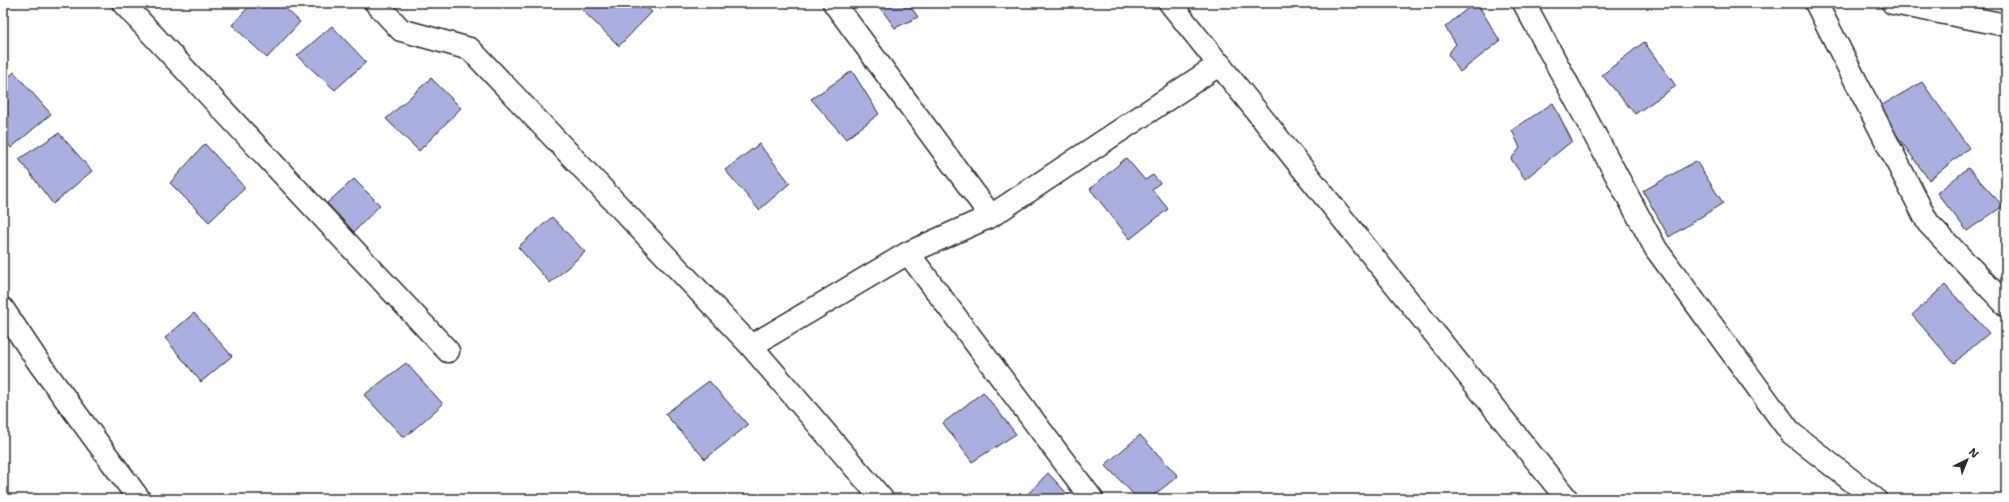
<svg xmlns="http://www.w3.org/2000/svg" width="2009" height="502" font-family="'Shantell Sans',sans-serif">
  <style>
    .building { fill: #a9afdf; stroke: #2b2b2b }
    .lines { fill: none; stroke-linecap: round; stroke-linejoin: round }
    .minor-casing { stroke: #2b2b2b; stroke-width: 25 }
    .tertiary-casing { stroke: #2b2b2b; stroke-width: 25 }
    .minor { stroke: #fff; stroke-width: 22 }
    .tertiary { stroke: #fff; stroke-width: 22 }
  </style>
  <rect width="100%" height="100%" fill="#fff"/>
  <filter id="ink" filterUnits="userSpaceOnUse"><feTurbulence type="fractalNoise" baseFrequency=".025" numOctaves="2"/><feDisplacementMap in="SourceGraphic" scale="8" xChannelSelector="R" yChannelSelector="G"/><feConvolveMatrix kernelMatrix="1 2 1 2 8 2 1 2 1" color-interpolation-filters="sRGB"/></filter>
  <g filter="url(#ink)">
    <path class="building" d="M252,3H280L300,22L267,58L232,25Z
      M590,3H642L652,12L619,46L582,10Z
      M877,3H908L918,17L895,28Z
      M1474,3H1477L1500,41L1460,72L1448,54L1456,44L1445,27Z
      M332,26L366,62L335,90L297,56Z
      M1644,42L1676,86L1635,114L1602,75Z
      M852,71L879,114L846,139L811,99Z
      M14,72L51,114L11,148L3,137V82Z
      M431,78L461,108L419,151L386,119Z
      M1922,82L1969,148L1929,180L1877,108Z
      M1553,103L1572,141L1525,179L1511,159L1520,148L1512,130Z
      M59,133L92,171L53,204L19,159Z
      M205,144L245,188L209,222L170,183Z
      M759,144L790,183L759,210L725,170Z
      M1126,158L1145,180L1153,175L1160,183L1152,189L1168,209L1130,239L1090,189Z
      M1696,161L1723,203L1669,237L1643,191Z
      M1968,168L2003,206L1967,231L1937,193Z
      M354,179L380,205L354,232L327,203Z
      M552,217L585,252L550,283L518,247Z
      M1945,285L1989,333L1954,363L1912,315Z
      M194,313L232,356L201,382L165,338Z
      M406,363L443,404L404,438L364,395Z
      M709,381L748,425L705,459L665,414Z
      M983,392L1016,434L972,462L943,423Z
      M1140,435L1178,476L1149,499H1138L1105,465Z
      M1048,473L1072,499H1023Z"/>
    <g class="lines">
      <defs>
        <path id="minor" d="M123,3L448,351
          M376,3L401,30L470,49L751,346L882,499
          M834,3L991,216
          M1170,3L1567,499
          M1524,3L1656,249L1791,433L1875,499
          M1816,3L1928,223L2006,305
          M908,253L1092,499
          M3,309L39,363L139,499
          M751,346L908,253L991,216L1220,64"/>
        <path id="tertiary" d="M1893,3L2006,25"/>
      </defs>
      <use href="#minor" class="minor-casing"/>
      <use href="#tertiary" class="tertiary-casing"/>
      <use href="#minor" class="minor"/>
      <use href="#tertiary" class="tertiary"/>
    </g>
  </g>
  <rect width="2009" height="502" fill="none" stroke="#fff" stroke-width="16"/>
  <rect x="8" y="8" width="1993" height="486" fill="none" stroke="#2b2b2b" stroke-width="1.5" filter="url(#ink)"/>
  <g transform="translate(1967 460) rotate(43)" stroke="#ffffff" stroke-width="3" paint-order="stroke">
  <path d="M0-3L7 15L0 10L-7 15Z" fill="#2b2b2b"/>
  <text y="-6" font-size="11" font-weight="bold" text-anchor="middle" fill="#2b2b2b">N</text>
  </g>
</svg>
